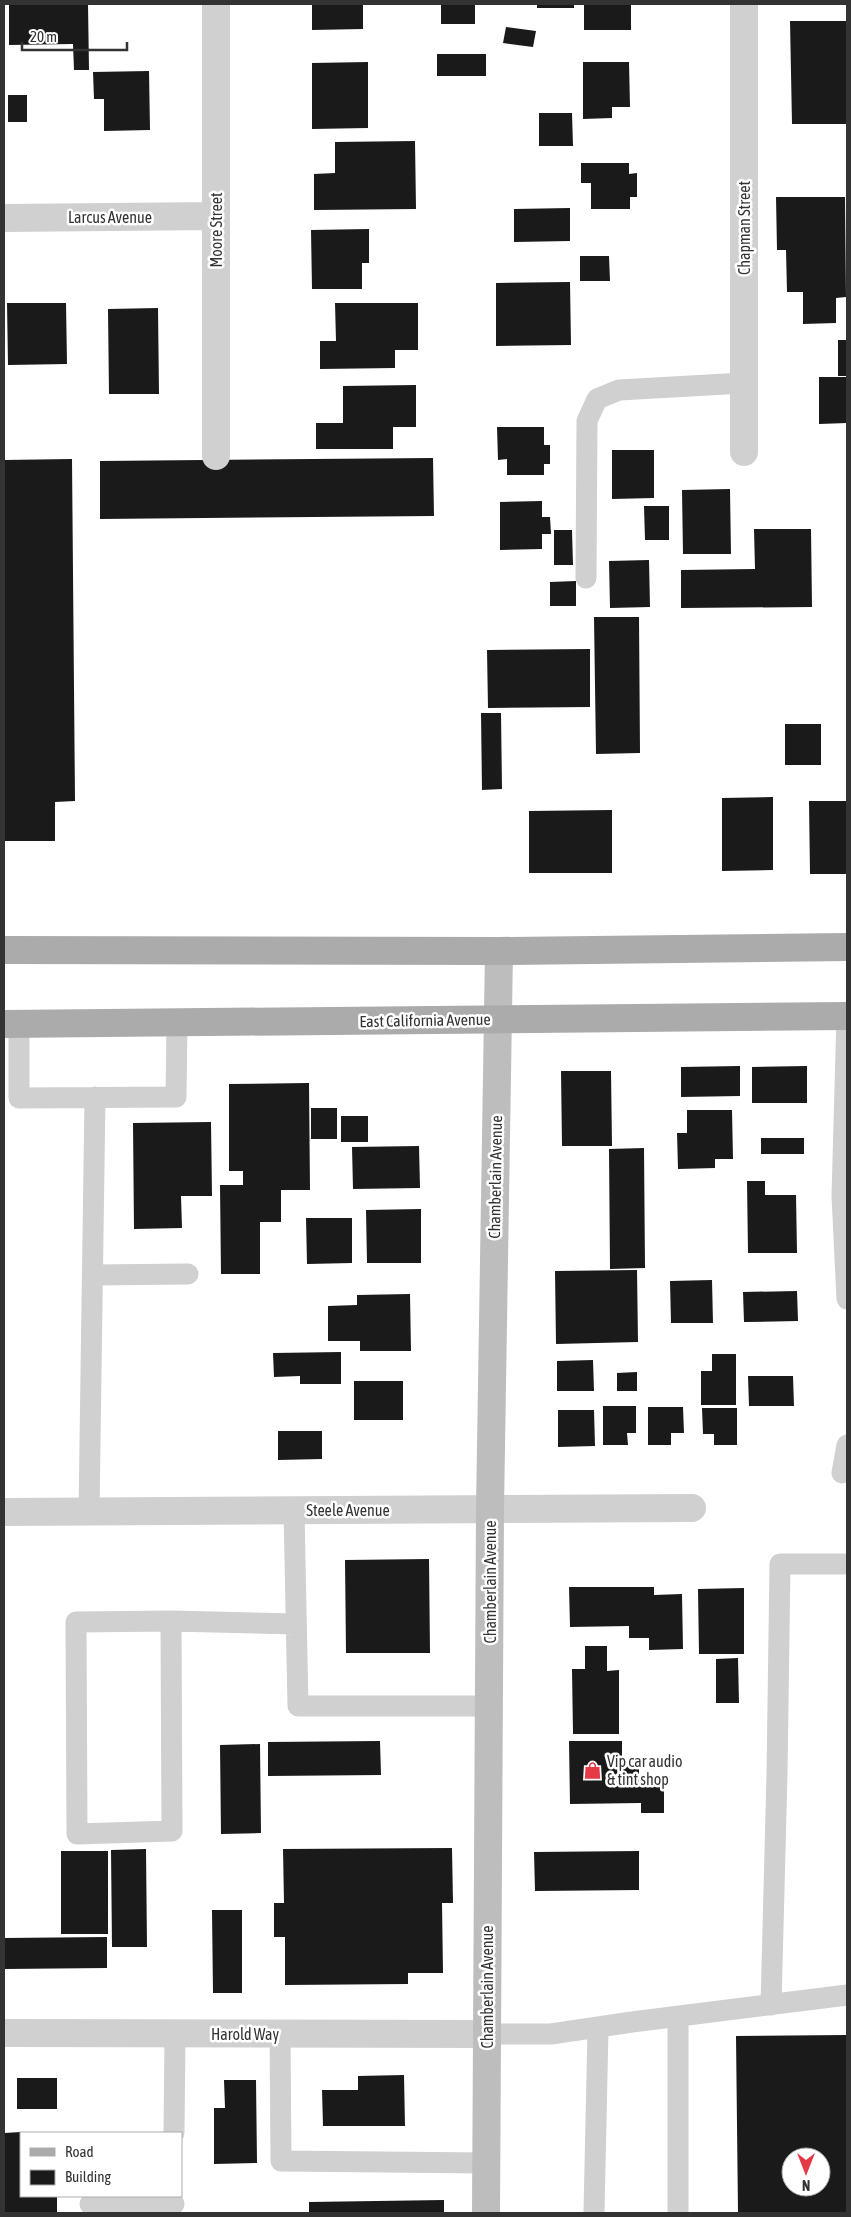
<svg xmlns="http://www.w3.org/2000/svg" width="851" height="2217" font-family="'Asap Condensed',sans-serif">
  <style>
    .building { fill: #1a1a1a; fill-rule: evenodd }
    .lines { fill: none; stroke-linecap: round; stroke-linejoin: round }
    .lane { stroke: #d0d0d0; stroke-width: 21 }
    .street { stroke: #d0d0d0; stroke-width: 28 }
    .secondary { stroke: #bdbdbd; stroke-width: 28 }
    .primary { stroke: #ababab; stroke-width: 28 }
    .labels { text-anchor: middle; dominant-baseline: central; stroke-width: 5; stroke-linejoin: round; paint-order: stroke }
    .street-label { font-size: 16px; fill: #333; stroke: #fff }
    .poi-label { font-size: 16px; fill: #333; stroke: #fff; text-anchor: start }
  </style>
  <rect width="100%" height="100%" fill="#fff"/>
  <path class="building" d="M9,4H88L89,70H74L73,44L9,45Z
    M312,4H363V29L312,30Z
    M441,4H475V24H441Z
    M537,4H574V8H537Z
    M584,4H631V30H584Z
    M790,21H847V124H792Z
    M506,27L536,31L533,47L503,43Z
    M437,54H486V76H437Z
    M368,62V128L312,129V63Z
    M583,62H629L630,107H612V118L583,119Z
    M149,71L150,130L104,131V99H94L93,72Z
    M8,95H27V122H8Z
    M539,113H572L573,146H539Z
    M415,141L416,209L314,210V174L335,173V142Z
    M581,163H629V174L637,173V197H630V209H591V183H581Z
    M776,197H845L846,297L836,298V323L803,324V292H787L786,250H777Z
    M570,208V241L514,242V209Z
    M369,229V263H362V289H312L311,230Z
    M580,256H609L610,281H580Z
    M570,282L571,345L496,346V283Z
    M7,303H66L67,364L8,365Z
    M335,303H418V350H395V368L320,369V341H336Z
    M158,308L159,394H109L108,309Z
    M838,340H847V376H838Z
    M819,377H847V423L819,424Z
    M416,385V427H393V449H316V423H343V386Z
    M497,427H544V445H550V464H544V475H507V459L498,460Z
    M612,450H654V498L612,499Z
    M433,458L434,516L100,519V461Z
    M72,459L75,801L55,802V841H4V460Z
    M730,489L731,554H683L682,490Z
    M542,501V517H550L551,534H542V549L500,550V502Z
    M644,506H669V540H645Z
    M754,529H811L812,607L681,608V570L755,569Z
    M554,530H572L573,565H554Z
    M649,560L650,607L610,608L609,561Z
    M576,581V606H550V582Z
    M594,617H639L640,753L596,754Z
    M590,649V707L488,708L487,650Z
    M481,713H501L502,789L482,790Z
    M785,724H821V765H785Z
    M773,797V870L722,871V798Z
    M809,801H847V874H810Z
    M612,810V873H529V811Z
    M740,1066V1096L681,1097V1067Z
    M807,1066V1103H752V1067Z
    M561,1071H611L612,1146H562Z
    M309,1083L310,1190H281V1222H260V1274H221L220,1185H243V1171H229V1084Z
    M311,1108H337V1139H311Z
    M687,1110H732L733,1159H715V1168L678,1169L677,1133H687Z
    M341,1116H368V1142H341Z
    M211,1122L212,1196H181L182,1228L134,1229L133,1123Z
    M761,1138H804V1154H761Z
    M419,1146L420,1188L353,1189L352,1147Z
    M644,1148L645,1268L610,1269L609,1149Z
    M747,1181H765V1195H796L797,1253H748Z
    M421,1209V1263H367L366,1210Z
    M306,1218H352V1263L307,1264Z
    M637,1270L638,1342L556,1344L555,1271Z
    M712,1280L713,1323H671L670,1281Z
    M797,1291L798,1321L744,1322L743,1292Z
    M410,1294L411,1351H360V1341H328V1306L357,1305V1295Z
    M341,1352V1384H300V1376L274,1377L273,1353Z
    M712,1354H736V1405H701V1371H712Z
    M593,1360L594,1391H557V1361Z
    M637,1372V1391H617V1373Z
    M748,1376H793L794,1406H749Z
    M354,1381H403V1420H354Z
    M603,1406H636V1433H627L628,1445H603Z
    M648,1407H683L684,1433H671V1445H648Z
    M702,1408H737V1445H714V1434H703Z
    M558,1410H594L595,1446L558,1447Z
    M278,1431H322V1459L278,1460Z
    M429,1559L430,1653H346L345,1560Z
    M569,1587H654V1595L682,1594L683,1649L649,1650V1638H629V1626L570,1627Z
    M744,1588V1654H699L698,1589Z
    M585,1646H607V1671L619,1670V1734H573L572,1669H585Z
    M738,1658L739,1703H716V1659Z
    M380,1741L381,1775L268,1776V1742Z
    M569,1741H622V1760H639V1782H664V1813H641V1803L570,1804Z
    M260,1744L261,1833L221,1834L220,1745Z
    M452,1848L453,1903H442L443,1973H408V1984L285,1985V1937H274V1903H284L283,1849Z
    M146,1849L147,1947H112L111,1850Z
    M61,1851H108V1934H61Z
    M639,1851V1890L535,1891L534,1852Z
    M212,1910H242V1993H213Z
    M107,1937V1968L4,1969V1938Z
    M847,2035V2213H738L736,2036ZM791,2157H821V2187H791Z
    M404,2075L405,2126H323L322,2090H358V2076Z
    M17,2078H57V2109H17Z
    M224,2080H256L257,2163L214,2164V2108H225Z
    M21,2132V2196H57V2213H4V2133Z
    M444,2200V2213H309V2202Z"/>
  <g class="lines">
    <path class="lane" d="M586,578L587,421L597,399L619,390L744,383
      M847,1016L842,1196L847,1299
      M19,1024V1098L176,1097L177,1022
      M93,1275L188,1274
      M842,1473L847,1445
      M294,1511L298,1706H489
      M89,1512L95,1097
      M171,1621L172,1831L77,1834L76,1622L171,1621L296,1624
      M771,2005L777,1774L780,1564H847
      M678,2016V2213
      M280,2034L281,2161L486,2163
      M487,2034H551L632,2022L847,1995
      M174,2133L175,2033
      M90,2204H174
      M594,2213L598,2029"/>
    <path class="street" d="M216,4V456
      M744,4V452
      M4,218L216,216
      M4,1512L692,1508
      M4,2033L487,2034"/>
    <path class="secondary" d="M486,2213L490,1509L499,951"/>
    <path class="primary" d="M4,950L499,951L847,947
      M4,1024L847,1016"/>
  </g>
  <defs>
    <symbol id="shop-bare" viewBox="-9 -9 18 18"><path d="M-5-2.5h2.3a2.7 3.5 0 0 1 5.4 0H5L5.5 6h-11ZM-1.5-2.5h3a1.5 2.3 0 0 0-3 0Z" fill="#e63946" stroke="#fff" stroke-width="2.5" paint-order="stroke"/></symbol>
  </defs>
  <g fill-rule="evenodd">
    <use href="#shop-bare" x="580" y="1758" width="25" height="25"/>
  </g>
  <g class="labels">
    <g class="street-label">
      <text x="110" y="217">Larcus Avenue</text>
      <text transform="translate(744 228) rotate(-90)">Chapman Street</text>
      <text transform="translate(216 230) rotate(-90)">Moore Street</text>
      <text transform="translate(425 1020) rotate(-1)">East California Avenue</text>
      <text transform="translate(495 1177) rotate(-89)">Chamberlain Avenue</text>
      <text x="348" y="1510">Steele Avenue</text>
      <text transform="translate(490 1582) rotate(-90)">Chamberlain Avenue</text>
      <text transform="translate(487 1987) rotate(-90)">Chamberlain Avenue</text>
      <text x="245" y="2034">Harold Way</text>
    </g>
    <g class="poi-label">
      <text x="607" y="1761">Vip car audio<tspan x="607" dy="18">&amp; tint shop</tspan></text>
    </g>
  </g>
  <rect width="851" height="2217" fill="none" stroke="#333333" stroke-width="10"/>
  <rect x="20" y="2132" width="162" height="65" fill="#ffffff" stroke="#adadad"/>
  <rect x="30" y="2148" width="25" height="8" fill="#ababab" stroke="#adadad"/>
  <text x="65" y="2157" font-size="15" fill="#333333">Road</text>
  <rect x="30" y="2170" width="25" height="15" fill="#1a1a1a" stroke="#adadad"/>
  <text x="65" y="2182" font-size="15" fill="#333333">Building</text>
  <g transform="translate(806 2172) rotate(180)"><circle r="24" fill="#ffffff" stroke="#adadad"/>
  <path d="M0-4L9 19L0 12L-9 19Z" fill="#e63946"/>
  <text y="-8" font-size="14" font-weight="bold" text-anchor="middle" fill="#333333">N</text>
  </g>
  <path d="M22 42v8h105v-8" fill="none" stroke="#333333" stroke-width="2.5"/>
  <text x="30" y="42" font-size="15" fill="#333333" stroke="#ffffff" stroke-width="4" paint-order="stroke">20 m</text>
</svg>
